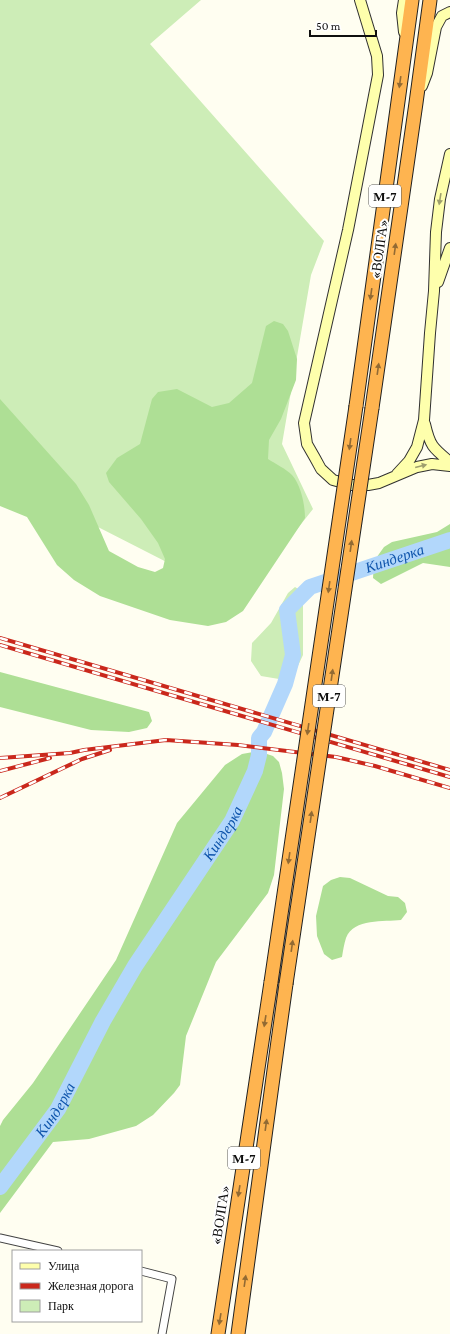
<svg xmlns="http://www.w3.org/2000/svg" width="450" height="1334" font-family="'Crimson Pro',serif">
  <style>
    .green { fill: #cdedb7 }
    .forest { fill: #aedf95 }
    .lines { fill: none; stroke-linecap: round; stroke-linejoin: round }
    .river { stroke: #b2d7fb; stroke-width: 16 }
    .street-casing { stroke: #424242; stroke-width: 9 }
    .secondary-casing { stroke: #313131; stroke-width: 12 }
    .highway-casing { stroke: #202020; stroke-width: 15 }
    .street { stroke: #fff; stroke-width: 7 }
    .secondary { stroke: #feffac; stroke-width: 10 }
    .highway { stroke: #feb450; stroke-width: 13 }
    .rail-casing { stroke: #ca281c; stroke-width: 4 }
    .rail { stroke: #fff; stroke-width: 2.5; stroke-dasharray: 8; stroke-linecap: butt }
    .highway-bridge-casing { stroke: #202020; stroke-width: 15; stroke-linecap: butt }
    .highway-bridge { stroke: #feb450; stroke-width: 13 }
    .oneway { fill: #926a33 }
    .oneway2 { fill: #9e9f6d }
    .labels { text-anchor: middle; dominant-baseline: central; stroke-width: 4; stroke-linejoin: round; paint-order: stroke }
    .shield { fill: #fff; stroke: #575757; stroke-width: 1 }
    .shield-label { font-size: 13px; font-weight: bold; fill: #0f0f0f }
    .street-label { font-size: 14px; fill: #0f0f0f; stroke: #fff }
    .water-label { font-size: 15px; font-style: italic; fill: #0e54ab; stroke: #fff }
  </style>
  <rect width="100%" height="100%" fill="#fffef1"/>
  <path class="green" d="M0,0H201L150,44L324,241L311,275L282,444L313,509L241,600L0,477Z
    M295,587L303,592V655L295,672L279,679L261,676L251,661L252,643L271,623L288,593Z"/>
  <path class="forest" d="M274,321L283,324L288,331L297,359L296,380L281,419L269,440L268,459C276,464 286,469 292,475C301,485 305,505 305,518L243,611L226,622L208,626L170,620L100,596L74,580L57,565L27,517L0,506V399L76,484L89,505L109,551L138,567L155,572L163,568L165,559L158,543L141,519L109,482L106,473L117,458L140,444L152,399L158,392L177,389L212,407L229,403L252,383L266,326Z
    M450,524V567L423,563L381,584L373,578L374,561L384,547L392,542L437,532Z
    M0,672L149,712L152,721L147,728L129,732L91,730L0,707Z
    M258,751L273,756L279,762L282,773L284,789L274,875L268,893L216,962L186,1036L180,1085L174,1093L153,1115L136,1126L89,1139L53,1142L0,1213V1126L3,1120L33,1083L116,960L177,823L225,765L242,754Z
    M340,877L350,878L388,896L398,897L405,903L407,912L401,920C384,922 354,918 346,938C344,944 343,951 342,957L332,960L324,954L317,936L316,916L323,886L331,880Z"/>
  <g class="lines">
    <path class="river" id="s1" d="M0,1187L58,1109L103,1021L135,966L232,821L255,771L259,755V738L264,732L285,684L293,655L287,610L310,587L450,540"/>
    <defs>
      <path id="street" d="M0,1238L58,1251
        M141,1271L172,1279L162,1334"/>
      <path id="secondary" d="M360,0L377,56L378,75L348,230L304,423L307,444L315,458L321,469L333,480L351,485H368L379,483L417,467L432,464L450,466
        M404,0L402,13L404,32
        M422,86L427,73L436,27L442,16L450,12
        M438,282L450,248
        M425,424C430,446 433,448 450,462
        M397,474L409,461L417,447L424,420L430,333L434,291L436,232L440,199L450,154"/>
      <path id="highway" d="M356,406L412,0
        M372,408L416,103L430,0
        M218,1334L271,982
        M238,1334L278,1041L286,984"/>
    </defs>
    <use href="#street" class="street-casing"/>
    <use href="#secondary" class="secondary-casing"/>
    <use href="#highway" class="highway-casing"/>
    <use href="#street" class="street"/>
    <use href="#secondary" class="secondary"/>
    <use href="#highway" class="highway"/>
    <defs>
      <path id="rail" d="M0,638L450,770
        M0,645L450,777
        M0,758L70,753L84,750L166,740L238,745L336,757L375,766L450,788
        M0,771L50,758
        M0,798L82,759L110,750"/>
    </defs>
    <use href="#rail" class="rail-casing"/>
    <use href="#rail" class="rail"/>
    <defs>
      <path id="highway-bridge" d="M271,982L356,406
        M286,984L372,408"/>
    </defs>
    <use href="#highway-bridge" class="highway-bridge-casing"/>
    <use href="#highway-bridge" class="highway-bridge"/>
  </g>
  <defs><path id="oneway-solid" d="M-6-.8H1V-3.2L6.5 0L1 3.2V.8H-6Z"/></defs>
  <g class="oneway">
    <use href="#oneway-solid" transform="translate(400 82) rotate(98)"/>
    <use href="#oneway-solid" transform="translate(395 249) rotate(-82)"/>
    <use href="#oneway-solid" transform="translate(371 294) rotate(98)"/>
    <use href="#oneway-solid" transform="translate(378 369) rotate(-82)"/>
    <use href="#oneway-solid" transform="translate(350 444) rotate(98)"/>
    <use href="#oneway-solid" transform="translate(351 546) rotate(-82)"/>
    <use href="#oneway-solid" transform="translate(329 587) rotate(98)"/>
    <use href="#oneway-solid" transform="translate(332 675) rotate(-82)"/>
    <use href="#oneway-solid" transform="translate(308 729) rotate(98)"/>
    <use href="#oneway-solid" transform="translate(311 817) rotate(-82)"/>
    <use href="#oneway-solid" transform="translate(289 858) rotate(98)"/>
    <use href="#oneway-solid" transform="translate(292 946) rotate(-82)"/>
    <use href="#oneway-solid" transform="translate(265 1021) rotate(99)"/>
    <use href="#oneway-solid" transform="translate(266 1125) rotate(-82)"/>
    <use href="#oneway-solid" transform="translate(239 1191) rotate(99)"/>
    <use href="#oneway-solid" transform="translate(245 1281) rotate(-82)"/>
    <use href="#oneway-solid" transform="translate(220 1319) rotate(99)"/>
  </g>
  <g class="oneway2">
    <use href="#oneway-solid" transform="translate(440 199) rotate(99)"/>
    <use href="#oneway-solid" transform="translate(421 466) rotate(-14)"/>
  </g>
  <g class="labels">
    <g class="shield">
      <rect x="369" y="185" width="32" height="22" rx="3"/>
      <rect x="313" y="685" width="32" height="22" rx="3"/>
      <rect x="228" y="1147" width="32" height="22" rx="3"/>
    </g>
    <g class="shield-label">
      <text x="385" y="196">М-7</text>
      <text x="329" y="696">М-7</text>
      <text x="244" y="1158">М-7</text>
    </g>
    <g class="street-label">
      <text transform="translate(379 249) rotate(-82)">«ВОЛГА»</text>
      <text transform="translate(220 1215) rotate(-81)">«ВОЛГА»</text>
    </g>
    <g class="water-label">
      <text stroke="none"><textPath href="#s1" startOffset="780">Киндерка</textPath></text>
      <text stroke="none"><textPath href="#s1" startOffset="419">Киндерка</textPath></text>
      <text stroke="none"><textPath href="#s1" startOffset="95">Киндерка</textPath></text>
    </g>
  </g>
  <rect x="12" y="1250" width="130" height="72" fill="#ffffff" stroke="#9f9f9f"/>
  <rect x="20" y="1263" width="20" height="6" fill="#feffac" stroke="#9f9f9f"/>
  <text x="48" y="1270" font-size="12" fill="#0f0f0f">Улица</text>
  <rect x="20" y="1283" width="20" height="6" fill="#ca281c" stroke="#9f9f9f"/>
  <text x="48" y="1290" font-size="12" fill="#0f0f0f">Железная дорога</text>
  <rect x="20" y="1300" width="20" height="12" fill="#cdedb7" stroke="#9f9f9f"/>
  <text x="48" y="1310" font-size="12" fill="#0f0f0f">Парк</text>
  <path d="M310 30v6h66v-6" fill="none" stroke="#0f0f0f" stroke-width="2"/>
  <text x="316" y="30" font-size="12" fill="#0f0f0f" stroke="#ffffff" stroke-width="3" paint-order="stroke">50 m</text>
</svg>
